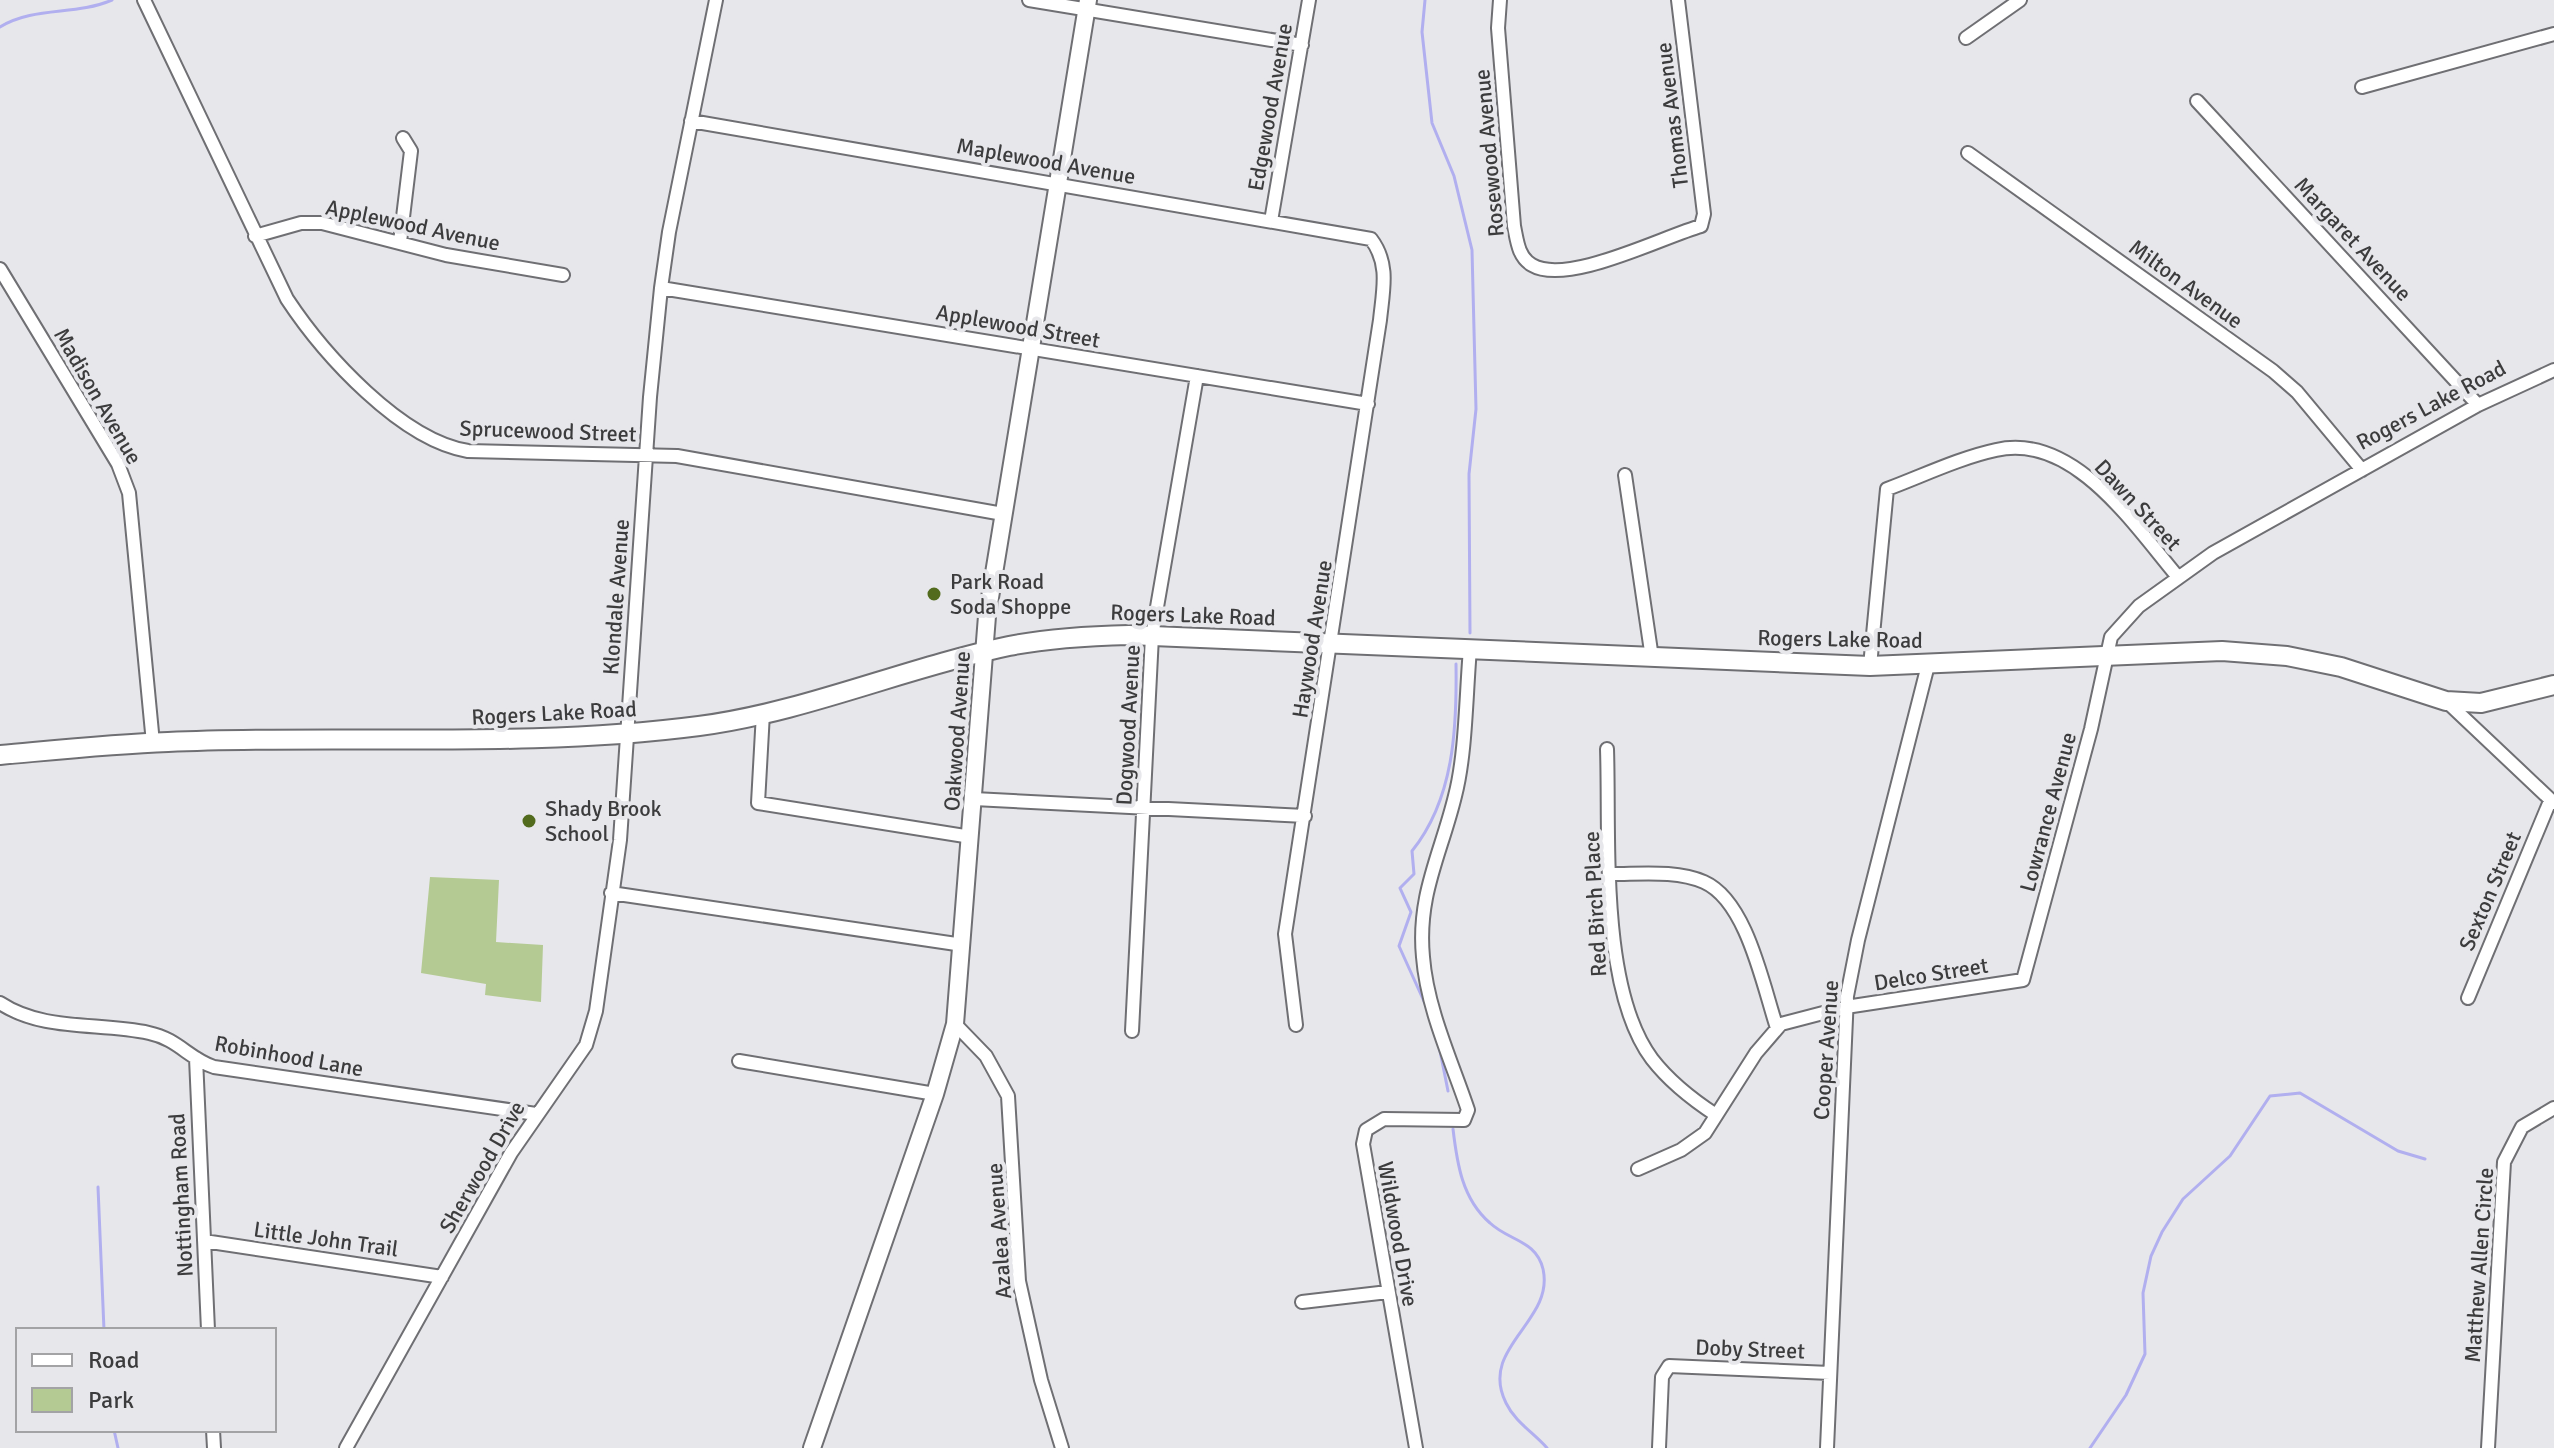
<svg xmlns="http://www.w3.org/2000/svg" width="2554" height="1448" font-family="Signika,sans-serif">
  <style>
    .green { fill: #b4ca93 }
    .lines { fill: none; stroke-linecap: round; stroke-linejoin: round }
    .stream { stroke: #b1afef; stroke-width: 3 }
    .minor-casing { stroke: #6f6f73; stroke-width: 16 }
    .tertiary-casing { stroke: #6f6f73; stroke-width: 20 }
    .secondary-casing { stroke: #6f6f73; stroke-width: 22 }
    .minor { stroke: #fff; stroke-width: 12 }
    .tertiary { stroke: #fff; stroke-width: 16 }
    .secondary { stroke: #fff; stroke-width: 18 }
    .poi-dot { fill: #526b1d; stroke: #e7e7eb; stroke-width: 3 }
    .labels { text-anchor: middle; dominant-baseline: central; stroke-width: 8; stroke-linejoin: round; paint-order: stroke }
    .street-label { font-size: 22px; fill: #3c3c3d; stroke: #e7e7eb }
    .poi-label { font-size: 22px; fill: #3c3c3d; stroke: #e7e7eb; text-anchor: start }
  </style>
  <rect width="100%" height="100%" fill="#e7e7eb"/>
  <path class="green" d="M430,877L499,880L496,942L543,945L541,1002L485,995L486,984L421,973Z"/>
  <g class="lines">
    <path class="stream" d="M1425,0L1422,32L1432,123L1454,176L1472,250L1476,409L1469,474L1470,633
      M0,27C35,6 75,16 112,0
      M1427,1008L1399,946L1411,912L1400,888L1414,874L1412,851C1454,799 1457,728 1456,664
      M1439,1046L1448,1091
      M1453,1129C1457,1163 1462,1199 1490,1223C1509,1241 1536,1240 1543,1269C1555,1322 1478,1347 1506,1403C1515,1422 1534,1433 1547,1448
      M98,1187L104,1330
      M114,1430L118,1448
      M2090,1448L2126,1395L2145,1354L2143,1293L2151,1256L2162,1232L2183,1199L2230,1156L2270,1096L2300,1093L2398,1151L2425,1159"/>
    <defs>
      <path id="minor" d="M144,0L287,299C324,355 401,440 468,451L677,456L1003,514
        M1029,0L1302,45
        M1500,0L1498,28L1514,226C1517,240 1518,257 1532,265C1567,286 1662,237 1701,226L1704,214L1678,0
        M1966,38L2020,0
        M2362,87L2554,34
        M2197,101L2478,405
        M691,121L1371,239C1390,264 1383,290 1380,320L1285,934L1296,1025
        M1968,153L2273,371L2297,392L2362,470
        M1271,221L1309,0
        M255,236L301,223H322L446,255L563,275
        M400,242L411,151L403,138
        M0,269L118,464L129,493L153,743
        M661,288L1368,404
        M1625,475L1652,658
        M1870,666L1887,489C1922,476 1959,458 1996,450C2073,432 2134,525 2177,576
        M2446,701L2554,803
        M763,713L758,803L971,837
        M1607,749C1610,837 1599,988 1652,1059C1669,1081 1693,1100 1716,1115
        M974,799L1305,816
        M1612,874C1641,874 1677,870 1704,882C1747,901 1763,986 1777,1028
        M611,893L963,945
        M2468,998L2550,801
        M0,1003C44,1032 99,1022 149,1033C178,1039 189,1059 214,1067L536,1114
        M955,1024L986,1056L1008,1096L1019,1281L1041,1380L1062,1448
        M1132,1031L1152,636L1197,376
        M196,1058L208,1330
        M739,1061L935,1094
        M1638,1169L1681,1150L1705,1133L1756,1053L1781,1024L1846,1007L2023,980L2091,729L2111,637L2139,606L2213,553L2478,405L2554,370
        M204,1241L442,1277
        M1302,1302L1388,1292
        M213,1430L214,1448
        M346,1448L511,1153L586,1045L596,1011L620,840L650,397L661,288L669,232L716,0
        M1416,1448L1363,1144L1366,1130L1384,1119L1464,1120L1468,1110C1452,1062 1427,1009 1423,957C1417,895 1441,854 1455,796C1466,754 1466,694 1470,649
        M1659,1448L1662,1377L1669,1366L1830,1373
        M1827,1448L1847,996L1858,940L1928,665
        M2488,1448L2504,1162L2522,1127L2554,1108"/>
      <path id="tertiary" d="M812,1448L935,1094L955,1024L987,616L1088,0"/>
      <path id="secondary" d="M0,755C56,750 112,744 168,742C346,734 522,749 699,726C805,712 904,668 1009,646C1049,638 1088,636 1129,635L1870,666L2222,651L2287,656L2341,667L2446,701L2481,703L2554,685"/>
    </defs>
    <use href="#minor" class="minor-casing"/>
    <use href="#tertiary" class="tertiary-casing"/>
    <use href="#secondary" class="secondary-casing"/>
    <use href="#minor" class="minor"/>
    <use href="#tertiary" class="tertiary"/>
    <use href="#secondary" class="secondary"/>
  </g>
  <g class="poi-dot">
    <circle cx="934" cy="594" r="8"/>
    <circle cx="529" cy="821" r="8"/>
  </g>
  <g class="labels">
    <g class="street-label">
      <text transform="translate(1270 107) rotate(-80)">Edgewood Avenue</text>
      <text transform="translate(1672 115) rotate(-97)">Thomas Avenue</text>
      <text transform="translate(1489 153) rotate(-95)">Rosewood Avenue</text>
      <text transform="translate(1046 161) rotate(10)">Maplewood Avenue</text>
      <text transform="translate(413 225) rotate(12)">Applewood Avenue</text>
      <text transform="translate(2353 239) rotate(47)">Margaret Avenue</text>
      <text transform="translate(2186 284) rotate(36)">Milton Avenue</text>
      <text transform="translate(1018 326) rotate(10)">Applewood Street</text>
      <text transform="translate(98 396) rotate(60)">Madison Avenue</text>
      <text transform="translate(2431 405) rotate(-28)">Rogers Lake Road</text>
      <text transform="translate(548 431) rotate(2)">Sprucewood Street</text>
      <text transform="translate(2138 505) rotate(47)">Dawn Street</text>
      <text transform="translate(616 597) rotate(-86)">Klondale Avenue</text>
      <text transform="translate(1193 615) rotate(2)">Rogers Lake Road</text>
      <text transform="translate(1312 639) rotate(-81)">Haywood Avenue</text>
      <text transform="translate(1840 639) rotate(1)">Rogers Lake Road</text>
      <text transform="translate(554 713) rotate(-3)">Rogers Lake Road</text>
      <text transform="translate(1128 725) rotate(-87)">Dogwood Avenue</text>
      <text transform="translate(957 731) rotate(-86)">Oakwood Avenue</text>
      <text transform="translate(2048 812) rotate(-75)">Lowrance Avenue</text>
      <text transform="translate(2490 891) rotate(-67)">Sexton Street</text>
      <text transform="translate(1595 904) rotate(-93)">Red Birch Place</text>
      <text transform="translate(1931 974) rotate(-9)">Delco Street</text>
      <text transform="translate(1826 1050) rotate(-86)">Cooper Avenue</text>
      <text transform="translate(289 1056) rotate(10)">Robinhood Lane</text>
      <text transform="translate(482 1167) rotate(-60)">Sherwood Drive</text>
      <text transform="translate(181 1195) rotate(-93)">Nottingham Road</text>
      <text transform="translate(999 1231) rotate(-94)">Azalea Avenue</text>
      <text transform="translate(1398 1234) rotate(80)">Wildwood Drive</text>
      <text transform="translate(326 1239) rotate(8)">Little John Trail</text>
      <text transform="translate(2479 1265) rotate(-86)">Matthew Allen Circle</text>
      <text transform="translate(1750 1349) rotate(2)">Doby Street</text>
    </g>
    <g class="poi-label">
      <text x="950" y="581">Park Road<tspan x="950" dy="25">Soda Shoppe</tspan></text>
      <text x="545" y="808">Shady Brook<tspan x="545" dy="25">School</tspan></text>
    </g>
  </g>
  <rect x="16" y="1328" width="260" height="104" fill="#e7e7eb" stroke="#a3a3a5" stroke-width="2"/>
  <rect x="32" y="1354" width="40" height="12" fill="#ffffff" stroke="#a3a3a5" stroke-width="2"/>
  <text x="88" y="1368" font-size="24" fill="#3c3c3d">Road</text>
  <rect x="32" y="1388" width="40" height="24" fill="#b4ca93" stroke="#a3a3a5" stroke-width="2"/>
  <text x="88" y="1408" font-size="24" fill="#3c3c3d">Park</text>
</svg>
